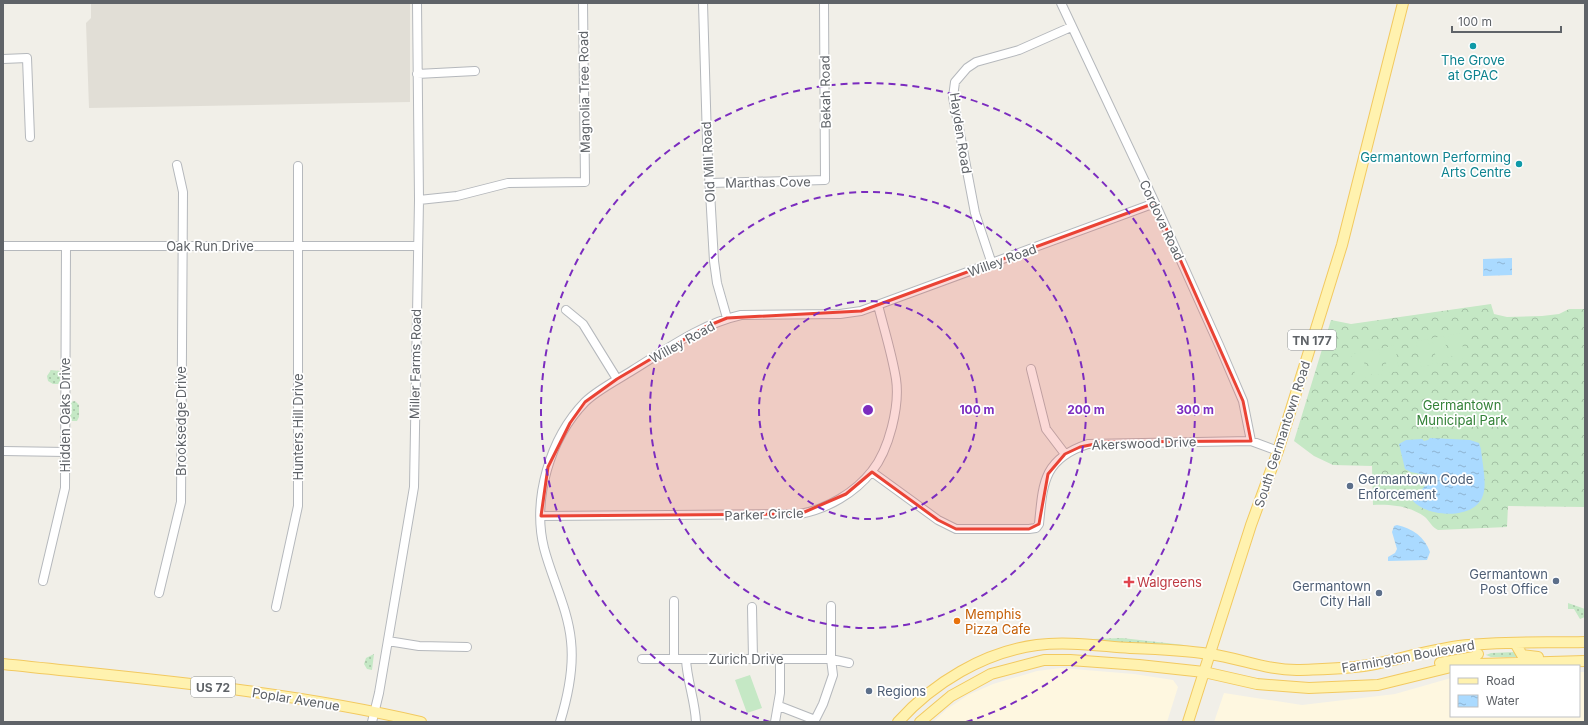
<svg xmlns="http://www.w3.org/2000/svg" width="1588" height="725" font-family="Inter,sans-serif">
  <style>
    .commercial { fill: #fef7e0 }
    .education { fill: #e1ded6 }
    .grass { fill: url(#grass-dots) }
    .forest { fill: url(#forest-crowns) }
    .pitch { fill: #c5e8c5 }
    .water { fill: url(#water-ripples) }
    .lines { fill: none; stroke-linecap: round; stroke-linejoin: round }
    .minor-casing { stroke: #b5b8bc; stroke-width: 10 }
    .major-casing { stroke: #f2c960; stroke-width: 12 }
    .minor { stroke: #fff; stroke-width: 8 }
    .major { stroke: #fff2af; stroke-width: 10 }
    .marked { fill: #ea4335; fill-opacity: 0.2; stroke: #ea4335; stroke-width: 3; stroke-linejoin: round }
    .ring { fill: none; stroke: #7b2cbf; stroke-width: 2; stroke-dasharray: 7 5 }
    .culture-dot { fill: #0f9aa8; stroke: #fff; stroke-width: 1.5 }
    .service-dot { fill: #5c6f8a; stroke: #fff; stroke-width: 1.5 }
    .health-dot { fill: #e0444e; stroke: #fff; stroke-width: 1.5 }
    .food-dot { fill: #e8710a; stroke: #fff; stroke-width: 1.5 }
    .labels { text-anchor: middle; dominant-baseline: central; stroke-width: 3.5; stroke-linejoin: round; paint-order: stroke }
    .shield { fill: #fff; stroke: #8f9295; stroke-width: 1 }
    .shield-label { font-size: 12px; font-weight: bold; fill: #5f6368 }
    .culture-label { font-size: 13px; fill: #0d838f; stroke: #fff }
    .street-label { font-size: 13px; fill: #5f6368; stroke: #fff }
    .park-label { font-size: 13px; fill: #348238; stroke: #fff }
    .service-label { font-size: 13px; fill: #4e5e75; stroke: #fff; text-anchor: start }
    .health-label { font-size: 13px; fill: #be3a42; stroke: #fff; text-anchor: start }
    .food-label { font-size: 13px; fill: #c56008; stroke: #fff; text-anchor: start }
    .centre { fill: #7b2cbf; stroke: #fff; stroke-width: 2 }
    .ring-label { font-size: 12px; text-anchor: middle; font-weight: bold; fill: #7b2cbf; stroke: #fff; stroke-width: 3.5; stroke-linejoin: round; paint-order: stroke }
  </style>
  <defs>
    <pattern id="grass-dots" width="8" height="8" patternUnits="userSpaceOnUse"><rect width="8" height="8" fill="#c5e8c5"/><path d="M2 2h.1M6 6h.1" fill="none" stroke="#a3c0a4" stroke-width="1.8" stroke-linecap="round"/></pattern>
    <pattern id="forest-crowns" width="20" height="18" patternUnits="userSpaceOnUse"><rect width="20" height="18" fill="#c5e8c5"/><path d="M2 6a3 3 0 1 1 6 0M12 15a3 3 0 1 1 6 0" fill="none" stroke="#a3c0a4"/></pattern>
    <pattern id="water-ripples" width="26" height="14" patternUnits="userSpaceOnUse"><rect width="26" height="14" fill="#aadaff"/><path d="M2 4q2-2 4 0t4 0M15 11q2-2 4 0t4 0" fill="none" stroke="#8eb4d2"/></pattern>
  </defs>
  <rect width="100%" height="100%" fill="#f1efe8"/>
  <path class="commercial" d="M1061,668L1134,674L1173,680L1178,687L1167,722H933L947,709L968,695L993,684L1037,671Z
    M1579,672H1585V722H1214L1224,693L1302,705L1395,694L1451,678V716H1579Z"/>
  <path class="education" d="M91,3H410V102L89,108L86,23L91,18Z"/>
  <path class="grass" d="M51,370L60,371V384H53L48,381L47,376Z
    M75,401L79,405V417L77,421H70V402Z
    M1568,603L1585,609V617L1580,619L1574,609H1568Z
    M1122,638L1184,645L1183,647L1094,641V639Z
    M1515,652L1519,657H1491L1486,655L1491,653Z
    M374,654L372,670L367,669L364,664L366,658Z"/>
  <path class="forest" d="M1491,304L1494,314L1507,317L1542,316L1559,314L1569,309H1585V507L1508,506L1507,527L1438,530C1432,527 1430,522 1425,517C1410,506 1391,504 1373,505L1372,466L1333,465L1314,456L1294,441L1331,320L1351,324Z"/>
  <path class="pitch" d="M1460,333L1465,358L1453,361L1448,335Z
    M1444,336L1449,362L1437,364L1432,338Z
    M1428,339L1433,365L1421,367L1416,341Z
    M1395,345L1399,371L1388,373L1383,348Z
    M1379,349L1383,374L1372,376L1367,351Z
    M1362,352L1367,377L1356,379L1351,354Z
    M750,675L762,708L747,713L735,680Z"/>
  <path class="water" d="M1512,258V275L1483,276V259Z
    M1430,438L1470,440L1479,443L1481,449C1482,463 1488,485 1482,498C1472,520 1427,517 1413,501C1416,491 1426,489 1428,480L1425,475L1411,472L1405,469L1399,444L1406,440L1422,439L1424,441L1428,440Z
    M1397,525C1412,528 1425,537 1430,552L1427,560L1388,561V557L1395,553L1397,549L1392,532L1394,526Z"/>
  <g class="lines">
    <defs>
      <path id="minor" d="M703,3L707,140L714,261L717,283L727,318
        M1061,3L1155,203L1219,345L1243,401L1251,441
        M3,59L27,58L30,137
        M417,74L475,71
        M710,183L825,180L824,3
        M419,200L457,196L508,183L585,182L583,3
        M3,246H417
        M992,264L975,213L953,97L955,82L967,68L976,62L1019,50L1071,27
        M566,310L583,324L617,379
        M1031,369L1046,429L1065,454
        M3,451L66,452
        M872,472L938,520L956,529H1029L1036,528L1039,524C1043,483 1043,459 1088,444L1251,441L1278,451
        M541,516L800,514C827,509 855,493 872,471C889,450 900,406 896,379C892,354 884,329 878,305
        M43,581L65,488L66,246
        M159,593L181,502L183,192L177,165
        M674,601V659
        M276,607L298,506V166
        M752,607L753,659
        M388,641L419,646L467,647
        M642,659H831L849,663
        M686,659C687,681 695,700 696,722
        M779,706L815,720L823,704L833,675L831,659V606
        M372,722L379,693L414,487L419,200L417,3
        M560,722C568,696 574,668 571,641C568,609 552,579 544,548C532,499 550,438 585,402C597,390 619,379 633,370C667,349 701,324 741,315L840,314L861,311L1155,203
        M775,722L780,693V659"/>
      <path id="major" d="M1515,643L1522,655L1538,657
        M1440,663L1474,657L1478,654
        M3,664C143,679 284,690 421,722
        M1458,666L1478,664L1585,661
        M898,722C933,683 984,652 1037,645C1067,641 1099,646 1130,648C1156,649 1183,650 1209,654C1240,658 1268,671 1300,670C1325,669 1350,669 1375,664C1403,658 1431,650 1459,646C1501,641 1543,643 1585,642
        M920,722L951,696L991,674L1044,660H1070L1139,665L1204,672L1257,684L1309,688L1378,685L1451,667
        M1188,722L1251,525L1278,451L1342,245L1403,3"/>
    </defs>
    <use href="#minor" class="minor-casing"/>
    <use href="#major" class="major-casing"/>
    <use href="#minor" class="minor"/>
    <use href="#major" class="major"/>
  </g>
  <path class="marked" d="M1155,203L1243,401L1251,441L1105,442L1080,447L1065,454L1048,474L1039,524L1029,529H956L938,520L872,472L846,494L800,514L541,516L548,467L570,423L585,402L617,379L705,327L727,318L861,311Z"/>
  <g class="ring">
    <circle cx="868" cy="410" r="109"/>
    <circle cx="868" cy="410" r="218"/>
    <path d="M770 722A327 327 0 1 1 966 722"/>
  </g>
  <g class="culture-dot">
    <circle cx="1473" cy="46" r="4"/>
    <circle cx="1519" cy="164" r="4"/>
  </g>
  <g class="service-dot">
    <circle cx="1350" cy="486" r="4"/>
    <circle cx="1556" cy="581" r="4"/>
    <circle cx="1379" cy="593" r="4"/>
    <circle cx="869" cy="691" r="4"/>
  </g>
  <path class="health-dot" d="M1127 576h4v4h4v4h-4v4h-4v-4h-4v-4h4z"/>
  <circle class="food-dot" cx="957" cy="621" r="4"/>
  <g class="labels">
    <g class="shield">
      <rect x="1288" y="330" width="48" height="20" rx="3"/>
      <rect x="191" y="677" width="44" height="20" rx="3"/>
    </g>
    <g class="shield-label">
      <text x="1312" y="340">TN 177</text>
      <text x="213" y="687">US 72</text>
    </g>
    <g class="culture-label">
      <text x="1473" y="60">The Grove<tspan x="1473" dy="15">at GPAC</tspan></text>
      <text x="1511" y="157" text-anchor="end">Germantown Performing<tspan x="1511" dy="15">Arts Centre</tspan></text>
    </g>
    <g class="street-label">
      <text transform="translate(584 92) rotate(-91)">Magnolia Tree Road</text>
      <text transform="translate(825 92) rotate(-91)">Bekah Road</text>
      <text transform="translate(961 133) rotate(81)">Hayden Road</text>
      <text transform="translate(708 162) rotate(-93)">Old Mill Road</text>
      <text transform="translate(768 182) rotate(-1)">Marthas Cove</text>
      <text transform="translate(1162 220) rotate(65)">Cordova Road</text>
      <text x="210" y="246">Oak Run Drive</text>
      <text transform="translate(1002 260) rotate(-20)">Willey Road</text>
      <text transform="translate(682 342) rotate(-29)">Willey Road</text>
      <text transform="translate(415 364) rotate(-89)">Miller Farms Road</text>
      <text transform="translate(65 415) rotate(-90)">Hidden Oaks Drive</text>
      <text transform="translate(181 421) rotate(-90)">Brooksedge Drive</text>
      <text transform="translate(298 427) rotate(-90)">Hunters Hill Drive</text>
      <text transform="translate(1282 434) rotate(-72)">South Germantown Road</text>
      <text transform="translate(1144 443) rotate(-2)">Akerswood Drive</text>
      <text transform="translate(764 514) rotate(-2)">Parker Circle</text>
      <text transform="translate(1408 656) rotate(-10)">Farmington Boulevard</text>
      <text x="746" y="659">Zurich Drive</text>
      <text transform="translate(296 699) rotate(9)">Poplar Avenue</text>
    </g>
    <g class="park-label">
      <text x="1462" y="405">Germantown<tspan x="1462" dy="15">Municipal Park</tspan></text>
    </g>
    <g class="service-label">
      <text x="1358" y="479">Germantown Code<tspan x="1358" dy="15">Enforcement</tspan></text>
      <text x="1548" y="574" text-anchor="end">Germantown<tspan x="1548" dy="15">Post Office</tspan></text>
      <text x="1371" y="586" text-anchor="end">Germantown<tspan x="1371" dy="15">City Hall</tspan></text>
      <text x="877" y="691">Regions</text>
    </g>
    <g class="health-label">
      <text x="1137" y="582">Walgreens</text>
    </g>
    <g class="food-label">
      <text x="965" y="614">Memphis<tspan x="965" dy="15">Pizza Cafe</tspan></text>
    </g>
  </g>
  <circle cx="868" cy="410" r="6" class="centre"/>
  <g class="ring-label">
    <text x="977" y="414">100 m</text>
    <text x="1086" y="414">200 m</text>
    <text x="1195" y="414">300 m</text>
  </g>
  <rect width="1588" height="725" fill="none" stroke="#5f6368" stroke-width="8"/>
  <rect x="1450" y="665" width="130" height="52" fill="#ffffff" stroke="#bfc1c3"/>
  <rect x="1458" y="678" width="20" height="6" fill="#fff2af" stroke="#bfc1c3"/>
  <text x="1486" y="685" font-size="12" fill="#5f6368">Road</text>
  <rect x="1458" y="695" width="20" height="12" fill="url(#water-ripples)" stroke="#bfc1c3"/>
  <text x="1486" y="705" font-size="12" fill="#5f6368">Water</text>
  <path d="M1452 26v6h109v-6" fill="none" stroke="#5f6368" stroke-width="2"/>
  <text x="1458" y="26" font-size="12" fill="#5f6368" stroke="#ffffff" stroke-width="3" paint-order="stroke">100 m</text>
</svg>
